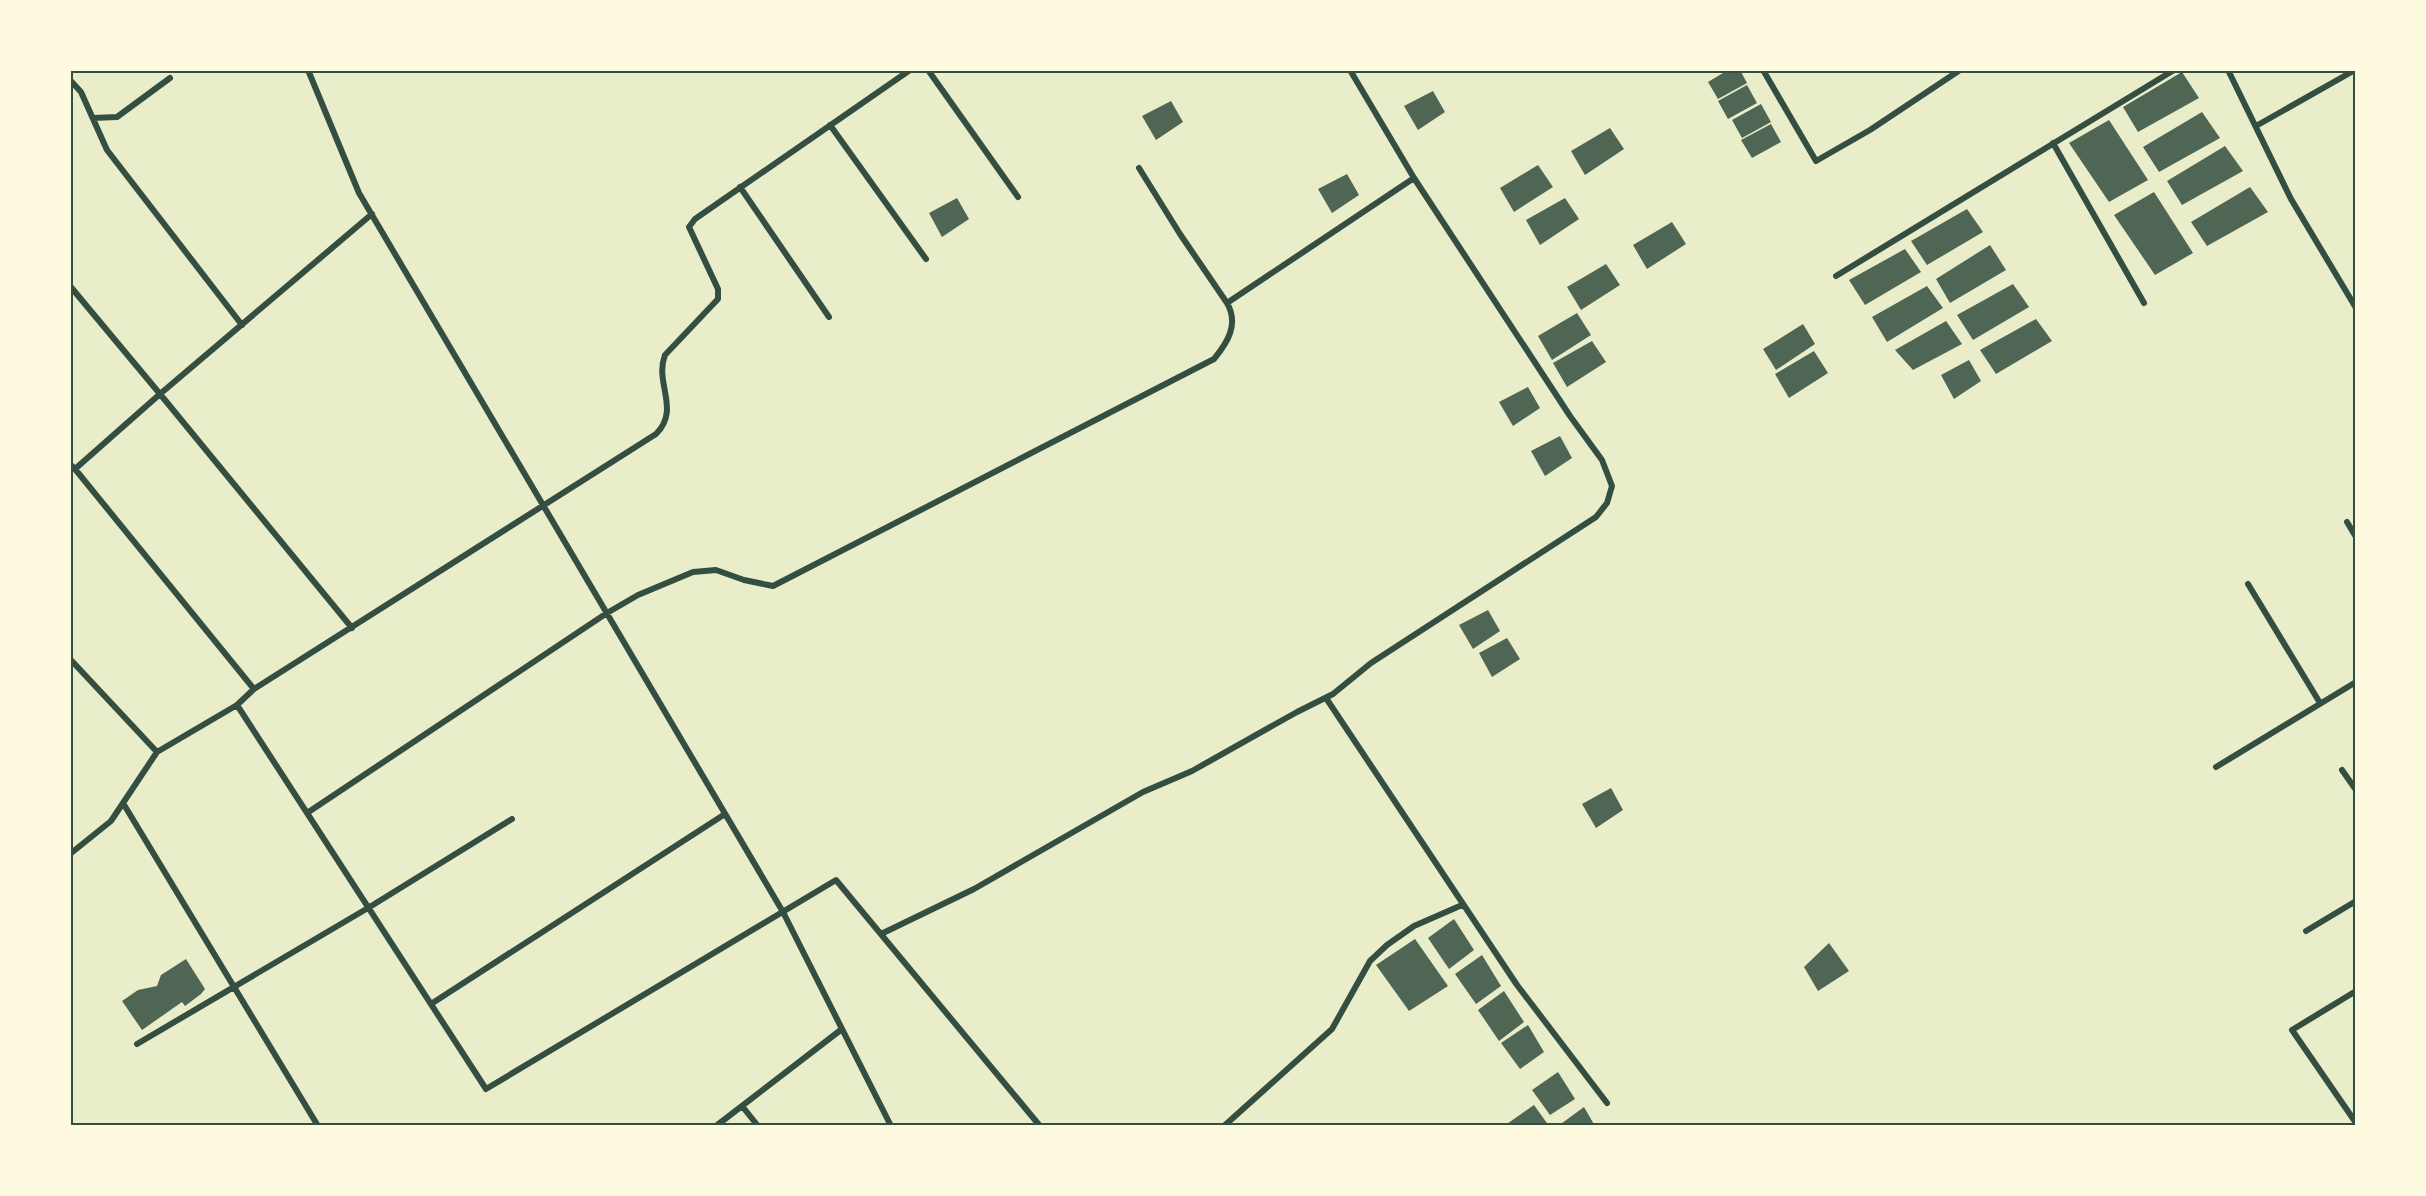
<svg xmlns="http://www.w3.org/2000/svg" width="2426" height="1196" font-family="'PT Sans',sans-serif">
  <style>
    .building { fill: #4f6655 }
    .lines { fill: none; stroke-linecap: round; stroke-linejoin: round }
    .minor { stroke: #344e41; stroke-width: 6 }
    .neatline { fill: none; stroke: #344e41; stroke-width: 2 }
  </style>
  <rect width="100%" height="100%" fill="#e9edc9"/>
  <path class="building" d="M1728,70H1740L1747,83L1718,99L1708,82Z
    M2182,72L2199,98L2138,132L2123,107Z
    M1747,85L1757,103L1728,119L1718,101Z
    M1433,91L1445,112L1418,130L1404,106Z
    M1171,101L1183,122L1156,140L1142,116Z
    M1761,104L1771,122L1742,138L1732,120Z
    M2202,112L2220,138L2159,172L2143,147Z
    M2109,120L2148,180L2109,202L2069,143Z
    M1771,124L1781,142L1752,158L1741,140Z
    M1610,128L1624,149L1585,175L1571,151Z
    M2225,146L2243,171L2182,205L2167,181Z
    M1538,165L1553,187L1514,212L1500,188Z
    M1347,174L1359,195L1332,213L1318,189Z
    M2250,187L2268,212L2207,246L2191,222Z
    M2154,192L2193,253L2155,275L2114,215Z
    M957,198L969,219L942,237L929,213Z
    M1565,198L1579,219L1540,245L1526,220Z
    M1967,209L1983,232L1927,265L1911,241Z
    M1672,222L1686,244L1647,269L1633,245Z
    M1990,245L2006,270L1950,303L1936,279Z
    M1905,249L1921,272L1865,305L1849,280Z
    M1606,264L1620,285L1581,310L1567,287Z
    M2013,284L2029,307L1973,340L1957,315Z
    M1927,286L1943,308L1887,342L1872,317Z
    M1577,313L1591,335L1552,360L1538,336Z
    M2036,319L2052,341L1996,374L1980,350Z
    M1946,321L1962,344L1913,370L1895,350Z
    M1803,324L1815,344L1776,370L1763,349Z
    M1592,341L1606,362L1567,387L1553,363Z
    M1814,351L1828,373L1789,398L1775,374Z
    M1969,360L1981,381L1954,399L1941,375Z
    M1528,387L1540,408L1513,426L1499,402Z
    M1560,436L1572,458L1545,476L1531,451Z
    M1488,610L1500,631L1473,649L1459,625Z
    M1507,638L1520,659L1492,677L1479,653Z
    M1611,788L1623,810L1596,828L1582,804Z
    M1454,919L1474,950L1449,969L1428,938Z
    M1415,939L1448,986L1409,1011L1376,965Z
    M1829,943L1849,971L1818,991L1804,967Z
    M1482,955L1501,986L1476,1004L1455,974Z
    M186,959L205,989L201,994L185,1006L182,1002L142,1030L122,1001L138,990L157,986L161,975Z
    M1504,991L1524,1022L1499,1041L1478,1010Z
    M1528,1025L1544,1052L1520,1069L1501,1043Z
    M1558,1072L1575,1099L1550,1115L1532,1090Z
    M1534,1105L1549,1126H1504Z
    M1584,1107L1595,1126H1558Z"/>
  <g class="lines">
    <path class="minor" d="M308,70L359,193L783,912L891,1126
      M928,70L1018,197
      M1763,70L1816,161L1870,130L1960,70
      M2228,70L2291,199L2356,308
      M70,80L81,92L107,150L242,325
      M93,118L117,117L170,78
      M830,125L926,259
      M2256,126L2355,70
      M2053,143L2144,303
      M1139,168L1180,234L1227,303
      M740,187L829,317
      M1836,276L2174,70
      M70,286L160,394L75,469L70,464
      M75,469L254,689L237,705
      M2347,522L2356,537
      M2248,584L2320,703
      M352,628L160,394L372,214
      M70,659L157,752L237,705L486,1089L836,880L1040,1126
      M254,689L656,434C681,409 654,383 665,355L718,299V289L689,227L695,219L910,70
      M1326,698L1517,985L1607,1103
      M2216,767L2356,682
      M2342,770L2356,790
      M123,803L318,1126
      M307,813L607,613L638,595L693,572L716,570L744,580L773,586L1214,359C1228,342 1239,324 1227,303L1414,178
      M70,854L111,821L157,752
      M2306,931L2356,901
      M881,934L974,889L1143,792L1192,771L1297,712L1333,694L1371,663L1596,517L1607,503L1612,486L1602,460L1570,416L1414,178L1350,70
      M2356,991L2292,1030L2356,1123
      M431,1004L725,814
      M137,1044L368,908L512,819
      M742,1106L758,1126
      M716,1126L842,1029
      M1224,1126L1332,1029L1370,961L1387,945L1414,926L1462,905"/>
  </g>
  <rect width="2426" height="1196" fill="none" stroke="#fefae0" stroke-width="144"/>
  <rect x="72" y="72" width="2282" height="1052" class="neatline"/>
</svg>
